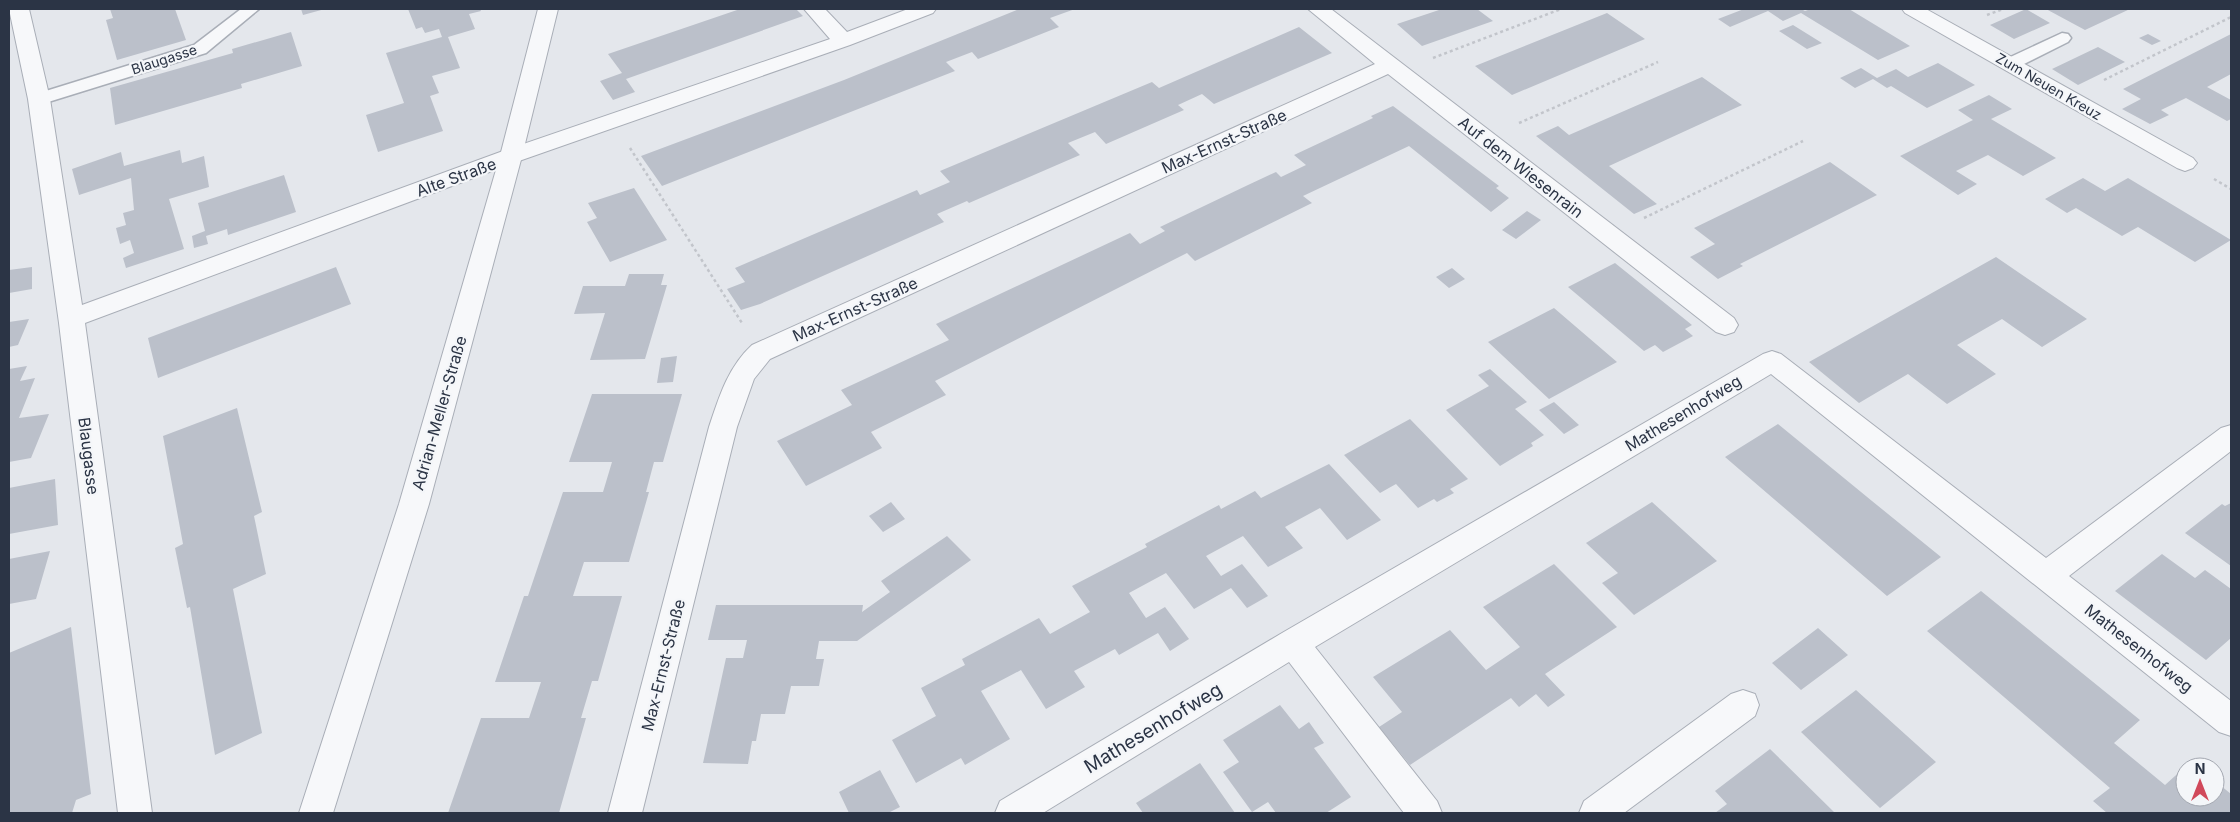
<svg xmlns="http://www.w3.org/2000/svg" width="2240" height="822" font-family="Inter,sans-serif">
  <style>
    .building { fill: #bbc0ca }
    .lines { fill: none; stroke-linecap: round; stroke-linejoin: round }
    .service-casing { stroke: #a9aeb7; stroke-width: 3 }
    .minor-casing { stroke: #a9aeb7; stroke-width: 2 }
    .tertiary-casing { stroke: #a9aeb7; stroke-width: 2 }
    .path { stroke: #c2c5cb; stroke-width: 2.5; stroke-dasharray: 3 3; stroke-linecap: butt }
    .service { fill: #f7f8fa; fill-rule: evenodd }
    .minor { fill: #f7f8fa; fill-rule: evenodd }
    .tertiary { fill: #f7f8fa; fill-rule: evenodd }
    .labels { text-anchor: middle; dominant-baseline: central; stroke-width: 4.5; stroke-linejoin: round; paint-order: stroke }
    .far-street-label { font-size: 14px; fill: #2b3445; stroke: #f4f6f9 }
    .street-label { font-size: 16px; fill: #2b3445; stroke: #f4f6f9 }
    .near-street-label { font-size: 19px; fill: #2b3445; stroke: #f4f6f9 }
  </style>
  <rect width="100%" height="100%" fill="#e4e7ec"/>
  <path class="building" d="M110,9H175L186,40L117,60L106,20L113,18Z
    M301,9H325L303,15Z
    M408,9H480L481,11L469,14L475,29L448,37L460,68L432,76L439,93L430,96L443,131L378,152L366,115L404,103L386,53L442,37L439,29L425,33L422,27L416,29Z
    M740,9H796L803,16L626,79L635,92L613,100L600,81L622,73L608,54Z
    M1019,9H1075L1050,18L1059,27L978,59L972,52L946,62L955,71L662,186L641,156L844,80Z
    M1442,9H1477L1493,21L1422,46L1397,24Z
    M1744,9H1801L1805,11L1811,9H1849L1910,46L1878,60L1801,13L1783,21L1768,11L1730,27L1718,19Z
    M2026,9L2050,23L2014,39L1990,25Z
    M2046,9H2130L2085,30Z
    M1607,13L1645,39L1512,95L1475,66Z
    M1793,25L1822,43L1807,49L1779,31Z
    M1299,27L1332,53L1214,104L1202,94L1178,105L1184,110L1106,144L1095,132L1068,143L1080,155L969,203L967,201L937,214L944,222L760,304L741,310L727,289L745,282L735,268L917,190L920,195L950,182L940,171L1152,82L1159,88Z
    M291,32L302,66L241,84L242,88L115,125L110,88L233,53L232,49Z
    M2148,34L2161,41L2152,45L2139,38Z
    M2231,34V74L2207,87L2231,100V119L2227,121L2186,98L2161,110L2169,115L2150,124L2122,109L2141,99L2123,89Z
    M2098,47L2125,62L2078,85L2052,69Z
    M1938,63L1975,85L1927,108L1891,86L1887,88L1873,79L1855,88L1840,78L1861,68L1877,78L1896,69L1908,77Z
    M1702,77L1742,105L1609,166L1657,204L1634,214L1536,136L1558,126L1569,135Z
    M1989,95L2012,109L1991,119L2056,158L2023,176L1988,155L1956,171L1977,184L1958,195L1900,156L1973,120L1958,110Z
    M1393,106L1499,186L1496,188L1509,198L1491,212L1409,146L1303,196L1312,203L1225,246L1195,261L1187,253L935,381L946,395L871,432L882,448L806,486L777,441L852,405L841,390L949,340L936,324L1130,233L1140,244L1165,231L1160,227L1248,185L1276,172L1281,177L1306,165L1294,155L1373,118L1371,116Z
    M180,150L182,163L204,156L209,187L169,199L184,249L126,268L123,258L134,253L130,240L120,244L116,228L126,225L123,213L134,210L131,178L79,195L72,169L121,152L124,166Z
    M1830,162L1877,195L1740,264L1743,266L1718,279L1690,257L1715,244L1694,228Z
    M284,175L296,212L228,235L227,229L206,236L208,244L194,248L192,236L205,231L198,203Z
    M2083,178L2105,191L2128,178L2231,240L2195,262L2138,227L2122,236L2076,208L2067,213L2045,199Z
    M634,188L667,240L610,262L587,222L597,218L588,203Z
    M1527,211L1541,220L1516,239L1502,230Z
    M1996,257L2087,319L2042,347L2002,319L1957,345L1996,374L1947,404L1908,374L1859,403L1809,362Z
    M1615,263L1692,325L1685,329L1693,336L1663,352L1655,345L1644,351L1568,287Z
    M32,267V289L9,293V270Z
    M336,267L351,304L158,378L148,338Z
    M1452,268L1465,279L1449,288L1436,277Z
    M629,274H664L661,285H667L645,359L590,360L605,313L574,314L583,286H625Z
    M1554,308L1617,362L1549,399L1488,342Z
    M29,319L18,345L9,347V322Z
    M677,356L673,382L657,383L661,358Z
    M27,366L20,381L35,378L19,418L49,414L31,458L9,462V369Z
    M1490,369L1527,402L1515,409L1544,435L1531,443L1533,446L1500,466L1446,410L1489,386L1478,375Z
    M592,394H682L663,462H654L646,492H649L629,562H584L573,596H622L598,681H592L581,718H586L559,813H448L481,718H529L541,682H495L524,596H528L563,492H603L612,462H569Z
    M1554,402L1579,425L1564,434L1539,410Z
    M237,408L262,512L254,516L266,574L233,589L262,733L215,755L190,607L187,608L175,548L183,544L163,436Z
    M1410,419L1468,479L1450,489L1454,493L1437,502L1434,499L1418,508L1396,484L1380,493L1344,455Z
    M1778,424L1872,501L1941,557L1887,596L1725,457Z
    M1329,464L1381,520L1347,540L1320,508L1285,527L1303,548L1268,567L1243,536L1206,556L1221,576L1242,564L1268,596L1247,608L1231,588L1194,609L1166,573L1129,593L1146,618L1165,607L1189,639L1170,651L1158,633L1119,655L1115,649L1074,671L1085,687L1046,709L1021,670L981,691L1010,739L965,765L961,758L916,783L892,740L936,716L921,688L965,665L962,659L1039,618L1050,634L1090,612L1072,586L1147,547L1145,544L1219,505L1221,509L1255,491L1261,498Z
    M55,479L58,525L9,534V488Z
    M891,502L905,519L883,532L869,516Z
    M1652,502L1717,561L1634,615L1602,583L1618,573L1586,543Z
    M2231,503V566L2185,533L2222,504L2225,506Z
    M947,536L971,560L857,641H819L816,659H824L819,686H791L785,714H761L756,741H752L748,764L703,763L726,658H743L747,640H708L716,605H863L862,612L890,592L881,581Z
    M50,551L36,599L9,604V559Z
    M2162,554L2195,578L2205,570L2231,589V638L2206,660L2115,591Z
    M1554,564L1617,627L1545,674L1565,695L1548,707L1536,694L1519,707L1511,698L1410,765L1379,727L1402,712L1373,677L1450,630L1486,670L1520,647L1483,607Z
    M1981,591L2140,720L2114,743L2165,785L2185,767V797H2215V781L2231,794V813H2107L2093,801L2110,788L1927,631Z
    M71,627L91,794L76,800L72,813H9V653Z
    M1818,628L1848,655L1801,690L1772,663Z
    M1856,690L1936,762L1880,808L1801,732Z
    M1280,705L1299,729L1309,722L1324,743L1314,748L1351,797L1326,813H1276L1268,802L1252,812L1223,772L1239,762L1223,740Z
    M1770,749L1835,813H1715L1727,804L1715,791Z
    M1200,763L1235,813H1143L1136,803Z
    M880,770L900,807L888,813H849L839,792Z"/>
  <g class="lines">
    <defs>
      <path id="service" d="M241,9H259L206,53L45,103H33L30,99L33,95L194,45Z
        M2062,33L2068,34L2071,38L2068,42L2016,68H2004L2001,64L2004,60Z"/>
      <path id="minor" d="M9,9H29L50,99L82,305L503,151L830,39L804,9H825L847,32L908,9H936L933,13L850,45L519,161L85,323L152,813H118L59,323L28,99Z
        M1308,9H1331L1734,318L1738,325L1734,332L1725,335L1716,332L1388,74L770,359L754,379L737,427L642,813H608L709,427C719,397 728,367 752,345L1375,64Z
        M1902,9H1926L2193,158L2197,163L2193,168L2185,171L2177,168L1905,13Z
        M1772,351L1781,354L2046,558L2221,428L2231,425V451L2069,576L2231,701V736L2219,732L1771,374L1315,647L1437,801L1442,813H1404L1289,662L1043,813H995L1000,801L1282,633L1763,354Z
        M1743,690L1755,694L1759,705L1755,716L1624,813H1579L1584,801L1731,694Z"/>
      <path id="tertiary" d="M538,9H558L522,156L429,504L333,813H299L399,504L500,156Z"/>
    </defs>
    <use href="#service" class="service-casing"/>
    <use href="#minor" class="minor-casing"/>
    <use href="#tertiary" class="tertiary-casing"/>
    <path class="path" d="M1987,15L2003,9
      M1433,58L1561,9
      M2104,80L2231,17
      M1519,123L1658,62
      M630,148L742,323
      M2214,179L2231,189
      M1644,218L1803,141"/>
    <use href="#service" class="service"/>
    <use href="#minor" class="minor"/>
    <use href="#tertiary" class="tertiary"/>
  </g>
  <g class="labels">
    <g class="far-street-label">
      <text transform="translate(164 59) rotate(-18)">Blaugasse</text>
      <text transform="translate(2049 86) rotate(30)">Zum Neuen Kreuz</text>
    </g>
    <g class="street-label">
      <text transform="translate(1224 141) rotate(-24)">Max-Ernst-Straße</text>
      <text transform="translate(1521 167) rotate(38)">Auf dem Wiesenrain</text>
      <text transform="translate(456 177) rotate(-20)">Alte Straße</text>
      <text transform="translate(855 309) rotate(-24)">Max-Ernst-Straße</text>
      <text transform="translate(439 413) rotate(-74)">Adrian-Meller-Straße</text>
      <text transform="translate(1683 413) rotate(-31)">Mathesenhofweg</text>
      <text transform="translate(89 456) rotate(83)">Blaugasse</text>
      <text transform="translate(2139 648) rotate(38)">Mathesenhofweg</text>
      <text transform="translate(663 665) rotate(-76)">Max-Ernst-Straße</text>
    </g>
    <g class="near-street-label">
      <text transform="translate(1153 728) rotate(-31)">Mathesenhofweg</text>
    </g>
  </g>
  <rect width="2240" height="822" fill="none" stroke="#2b3445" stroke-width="20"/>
  <g transform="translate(2200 782)"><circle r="24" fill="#f4f6f9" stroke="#a4a8b1"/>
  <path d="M0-4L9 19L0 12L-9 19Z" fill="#d1495b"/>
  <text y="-8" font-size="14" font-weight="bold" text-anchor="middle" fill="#2b3445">N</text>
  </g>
</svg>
